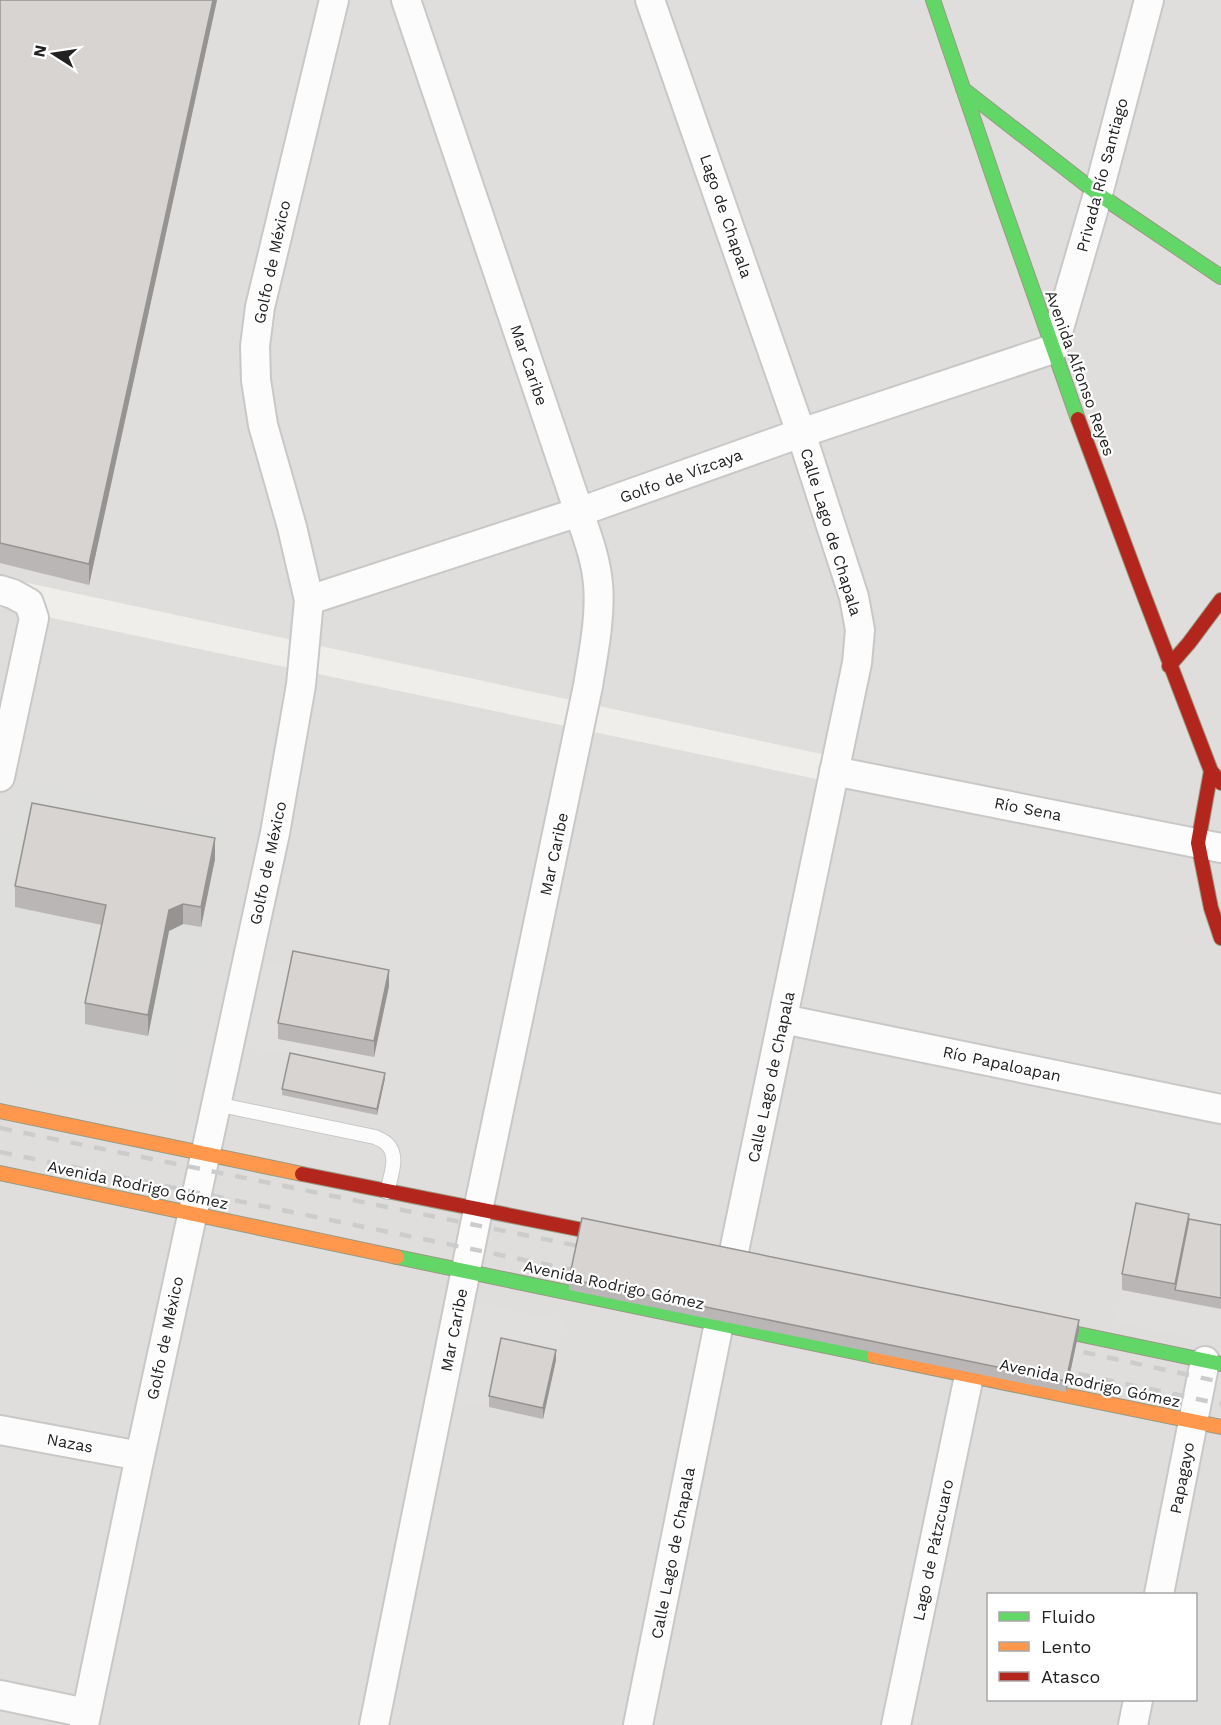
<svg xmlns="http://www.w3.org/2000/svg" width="1221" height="1725" font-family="'Work Sans',sans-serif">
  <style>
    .residential { fill: #dfdedc; fill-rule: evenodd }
    .religious { fill: #dededc }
    .parking { fill: #e0dfde }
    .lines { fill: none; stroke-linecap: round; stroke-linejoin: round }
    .lane-casing { stroke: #c9c8c7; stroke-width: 16 }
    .street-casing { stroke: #c9c8c7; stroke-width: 32 }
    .fast-casing { stroke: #999a82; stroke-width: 16 }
    .slow-casing { stroke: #999a82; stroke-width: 16 }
    .jam-casing { stroke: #999a82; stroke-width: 16 }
    .lane { stroke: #fdfcfc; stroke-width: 14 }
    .street { stroke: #fdfcfc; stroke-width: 28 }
    .fast { stroke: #63d668; stroke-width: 14 }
    .slow { stroke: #ff974d; stroke-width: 14 }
    .jam { stroke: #b3261e; stroke-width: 14 }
    .rail { stroke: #ccc; stroke-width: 4.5; stroke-dasharray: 12 12; stroke-linecap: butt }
    .wall { fill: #b9b6b5 }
    .shaded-wall { fill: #969493 }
    .building { fill: #d7d4d2; stroke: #969493; stroke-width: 1.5 }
    .labels { text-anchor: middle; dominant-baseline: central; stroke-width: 4.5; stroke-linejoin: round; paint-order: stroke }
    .street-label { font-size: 16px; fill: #222; stroke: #fff }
  </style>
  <rect width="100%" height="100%" fill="#f0eeeb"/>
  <path class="residential" d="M0,0H1221V840L0,577Z
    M0,607L1221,864V1725H0ZM988,1594H1196V1700H988Z"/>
  <path class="religious" d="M18,780L232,822L171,1112L0,1077V867Z"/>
  <path class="parking" d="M263,962L293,967L374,1057L370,1070L246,1046Z
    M1122,1290L1221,1309V1343L1115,1322Z
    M477,1303L564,1321L556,1360L489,1407L457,1400Z"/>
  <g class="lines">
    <defs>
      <path id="lane" d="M216,1104L375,1137C379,1139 385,1141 388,1145C399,1157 390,1178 387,1192"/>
      <path id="street" d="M0,590L13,594L29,603L34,618L0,777
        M309,600L579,512L801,433L1053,349L1098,194L1149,0
        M834,771L1221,848
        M783,1019L1221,1109
        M0,1430L140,1456
        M1159,1594L1205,1361
        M0,1695L86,1713
        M84,1725L140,1456L275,833L301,685L309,600L292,527L263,425L256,380L255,346L260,307L334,0
        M374,1725L478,1210L588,686C593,655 601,616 598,584C596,559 587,536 579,512L406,0
        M638,1725L719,1323L857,663L860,630L854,597L801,433L650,0
        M896,1725L969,1376
        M1133,1725L1138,1700"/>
      <path id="fast" d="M933,0L999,194L1078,419
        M963,89L1098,194L1221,277
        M397,1257L874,1356
        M1035,1325L1221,1364"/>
      <path id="slow" d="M0,1111L302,1174
        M0,1173L397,1257
        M874,1356L1221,1427"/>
      <path id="jam" d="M1078,419L1138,580L1211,771L1221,783
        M1169,666L1189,643L1221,600
        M1211,771L1198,843L1211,908L1221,938
        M302,1174L623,1238"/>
    </defs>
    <use href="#lane" class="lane-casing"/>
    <use href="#street" class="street-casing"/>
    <use href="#fast" class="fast-casing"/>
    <use href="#slow" class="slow-casing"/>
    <use href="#jam" class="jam-casing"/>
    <use href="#lane" class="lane"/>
    <use href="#street" class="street"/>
    <use href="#fast" class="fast"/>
    <use href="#slow" class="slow"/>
    <use href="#jam" class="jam"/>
    <path class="rail" d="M0,1128L593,1249
      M0,1152L588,1273
      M1060,1347L1221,1382
      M1055,1369L1221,1404"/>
  </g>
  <path class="wall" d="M0,0H217L89,585L0,563Z
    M215,859L201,927L183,924L169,931L148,1036L85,1024V1003L102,925L15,907V886Z
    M389,986L374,1057L278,1039V1023Z
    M385,1078L377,1115L282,1095V1089Z
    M1189,1219L1221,1225V1309L1122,1290V1274Z
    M569,1279L1079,1331L1066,1392L569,1290Z
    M556,1360L543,1419L489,1407V1396Z"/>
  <path class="shaded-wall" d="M213,0H217L89,585V564Z
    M215,838V859L201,927V907Z
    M183,904V924L169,931L148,1036V1015L169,910Z
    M389,970V986L374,1057V1041Z
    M385,1073V1078L377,1115V1109Z
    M1079,1320V1331L1066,1392V1381Z
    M556,1350V1360L543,1419V1408Z"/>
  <path class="building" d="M0,0H213L89,564L0,543Z
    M32,803L215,838L201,907L183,904L169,910L148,1015L85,1003L106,905L15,886Z
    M293,951L389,970L374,1041L278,1023Z
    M290,1053L385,1073L377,1109L282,1089Z
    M1136,1203L1189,1214L1175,1284L1122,1274Z
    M582,1218L1079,1320L1066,1381L569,1279Z
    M1189,1219L1221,1225V1298L1175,1290Z
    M501,1338L556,1350L543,1408L489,1396Z"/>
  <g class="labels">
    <g class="street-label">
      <text transform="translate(1102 175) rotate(-75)">Privada Río Santiago</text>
      <text transform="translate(726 216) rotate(71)">Lago de Chapala</text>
      <text transform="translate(272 262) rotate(-78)">Golfo de México</text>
      <text transform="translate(529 365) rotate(71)">Mar Caribe</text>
      <text transform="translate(1080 373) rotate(70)">Avenida Alfonso Reyes</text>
      <text transform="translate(681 476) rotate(-20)">Golfo de Vizcaya</text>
      <text transform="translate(831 532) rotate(73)">Calle Lago de Chapala</text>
      <text transform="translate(1028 809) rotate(11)">Río Sena</text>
      <text transform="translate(554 854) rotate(-78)">Mar Caribe</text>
      <text transform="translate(268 863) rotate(-78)">Golfo de México</text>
      <text transform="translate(1002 1064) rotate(12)">Río Papaloapan</text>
      <text transform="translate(771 1077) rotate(-78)">Calle Lago de Chapala</text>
      <text transform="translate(138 1185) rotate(12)">Avenida Rodrigo Gómez</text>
      <text transform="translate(614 1285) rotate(12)">Avenida Rodrigo Gómez</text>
      <text transform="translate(454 1330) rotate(-79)">Mar Caribe</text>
      <text transform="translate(165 1338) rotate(-78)">Golfo de México</text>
      <text transform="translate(1090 1383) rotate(12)">Avenida Rodrigo Gómez</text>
      <text transform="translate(70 1443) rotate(11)">Nazas</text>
      <text transform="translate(1182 1478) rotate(-79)">Papagayo</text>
      <text transform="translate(933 1550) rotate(-78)">Lago de Pátzcuaro</text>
      <text transform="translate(673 1553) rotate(-79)">Calle Lago de Chapala</text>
    </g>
  </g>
  <rect x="987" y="1593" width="210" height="108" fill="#ffffff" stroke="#a7a7a7" stroke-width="1.5"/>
  <rect x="999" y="1612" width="30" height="9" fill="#63d668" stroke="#a7a7a7" stroke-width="1.5"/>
  <text x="1041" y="1623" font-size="18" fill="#222222">Fluido</text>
  <rect x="999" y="1642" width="30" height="9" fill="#ff974d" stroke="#a7a7a7" stroke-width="1.5"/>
  <text x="1041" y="1653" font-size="18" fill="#222222">Lento</text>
  <rect x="999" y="1672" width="30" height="9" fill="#b3261e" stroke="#a7a7a7" stroke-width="1.5"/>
  <text x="1041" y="1683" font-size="18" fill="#222222">Atasco</text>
  <g transform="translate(54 54) rotate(282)" stroke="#ffffff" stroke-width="4.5" paint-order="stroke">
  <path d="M0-4.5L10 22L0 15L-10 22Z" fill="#222222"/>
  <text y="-9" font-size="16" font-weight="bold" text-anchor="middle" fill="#222222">N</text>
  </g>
</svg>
